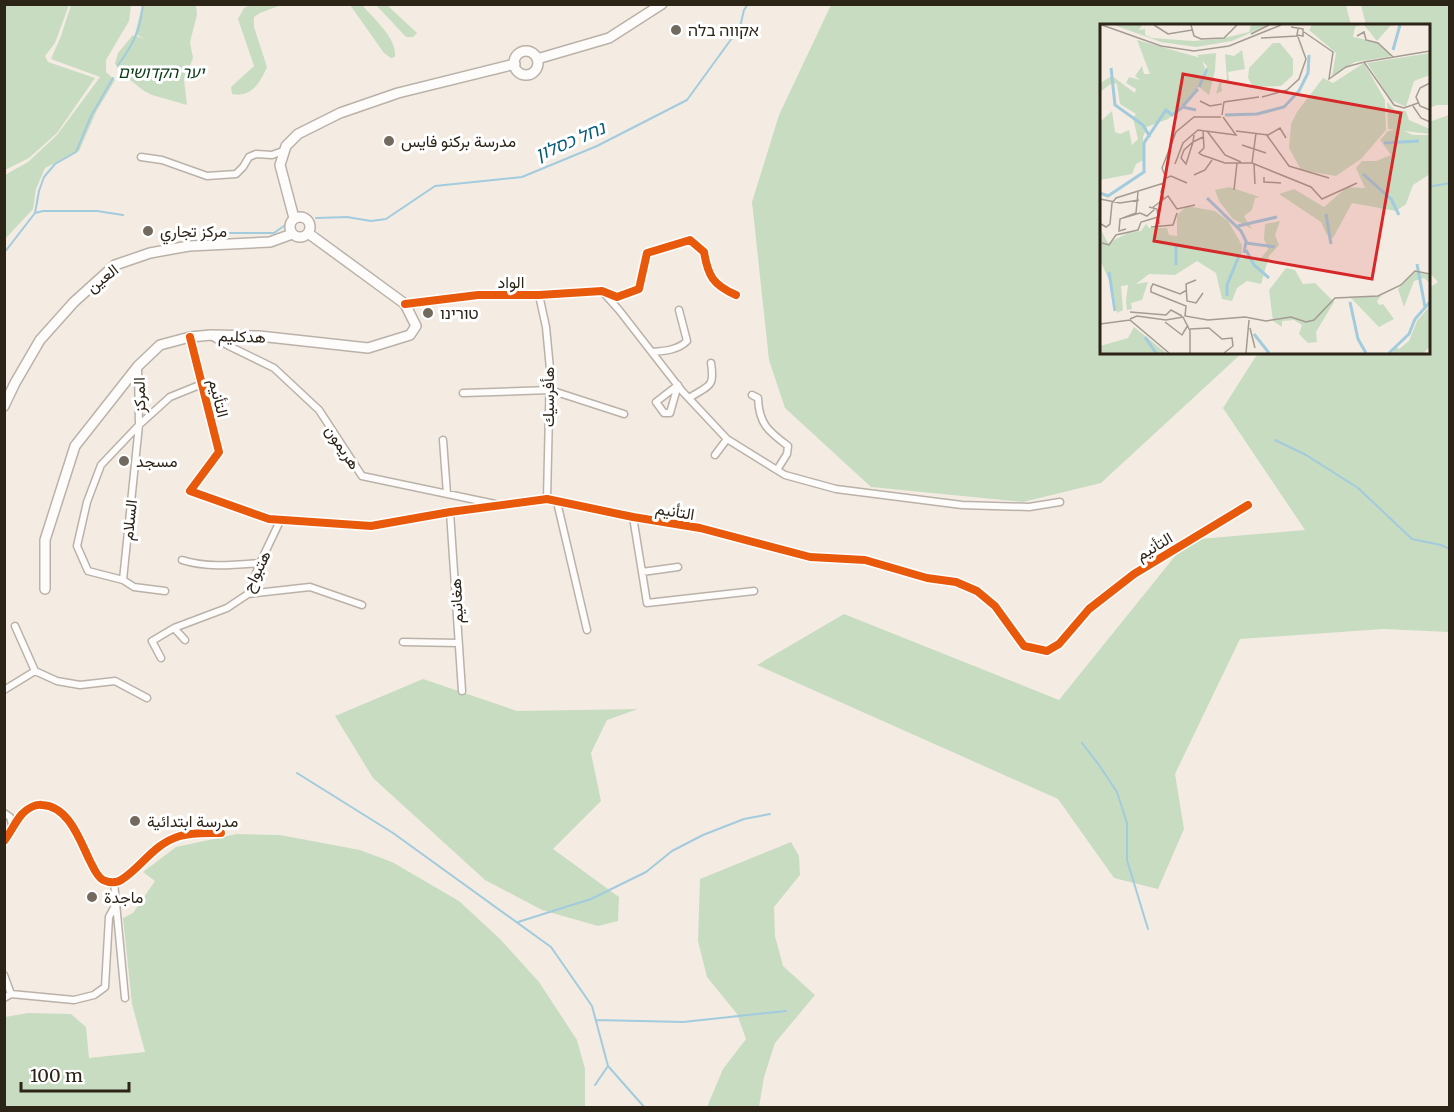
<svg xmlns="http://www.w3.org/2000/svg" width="1454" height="1112" font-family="Merriweather,Vazirmatn,'Noto Sans Hebrew',serif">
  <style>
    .green { fill: #c8dcc2 }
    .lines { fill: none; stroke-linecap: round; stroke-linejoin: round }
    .stream { stroke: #a2cbdd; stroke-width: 2 }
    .street-casing { stroke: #bab2a9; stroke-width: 9 }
    .secondary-casing { stroke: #bab2a9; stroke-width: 12 }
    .street { stroke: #fdfcfb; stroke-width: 6 }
    .secondary { stroke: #fdfcfb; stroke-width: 9 }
    .cycleway-casing { stroke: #fff; stroke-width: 11 }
    .cycleway { stroke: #e8590c; stroke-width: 8 }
    .poi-dot { fill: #736a5f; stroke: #fff; stroke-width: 2 }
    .labels { text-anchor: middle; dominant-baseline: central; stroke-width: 6; stroke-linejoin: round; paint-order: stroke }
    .poi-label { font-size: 16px; fill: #2d2418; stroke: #fff; text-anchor: start }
    .park-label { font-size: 16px; font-style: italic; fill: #073a13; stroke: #fff }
    .street-label { font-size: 16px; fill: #2d2418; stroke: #fff }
    .water-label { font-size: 18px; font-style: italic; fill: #045b77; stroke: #fff }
    .inset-river { fill: none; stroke: #a2cbdd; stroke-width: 3 }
    .inset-road { fill: none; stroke: #a49c92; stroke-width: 1.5 }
    .view { fill: #d62828; fill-opacity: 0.15; stroke: #d62828; stroke-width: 3 }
    .inset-edge { fill: none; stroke: #2d2418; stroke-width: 3 }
  </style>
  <rect width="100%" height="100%" fill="#f4ece3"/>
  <path class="green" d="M5,4L69,5L55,43L45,56L48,62L95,78L57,133L29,158L5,170Z
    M71,5H131L129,21L106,60V72L115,80L96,112L79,151L45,168L36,189L33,209L5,239V175L28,162L57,135L100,77L51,59L61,36Z
    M142,5H196L197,15L190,42L193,58L184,80L187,105L152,95L144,91L119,71L115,63L118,53L133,35L145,39L135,34Z
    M250,5H281L260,13L254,17V27L267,67C260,83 251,98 232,94L231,87L254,66L238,19L244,8Z
    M350,5H362C374,19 397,38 395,57L391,58L384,53Z
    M376,5H387L417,33L413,37H406Z
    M831,5H1346L1351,25L1102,26V352L1242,353L1101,483L1023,502L871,487L785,408L769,360L752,202L779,115Z
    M1361,5H1449V105H1437L1429,108L1428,26L1366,25Z
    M1449,115V632L1383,629L1240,639L1175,774L1184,829L1158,889L1114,878L1058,799L757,665L844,614L1059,700L1188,540L1305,530L1223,408L1256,356L1278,352H1428L1429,288L1438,282L1429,272V122Z
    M423,679L517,711L638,709L607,720L591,753L601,801L553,849L619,897L618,921L598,926L542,910L485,880L373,778L335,716Z
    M237,834L280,835L360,850L392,862L459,901L500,939L539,982L577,1040L585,1069V1107H5V1017L28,1013L71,1014L86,1027L89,1058L145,1052L132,1004L123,918L133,913L155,881L143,872L176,847Z
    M791,842L799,856L800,875L774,907L775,936L783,966L815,995L775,1043L764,1077L759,1107H707L723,1069L746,1039L737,1014L707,977L698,941L700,879Z"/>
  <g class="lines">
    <path class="stream" d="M118,65C133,45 141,29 143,4
      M1428,187L1450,183
      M35,213L39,191L44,177L55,164L76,152L91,116L113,78
      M316,218L347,217L371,221L386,219L435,186L522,177L597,146L687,100L740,27L744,10L748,4
      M221,233H274L288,223
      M4,253L35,213L43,211H97L123,215
      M1275,440L1306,455L1358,488L1412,539L1441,545L1450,549
      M1082,743L1099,765L1117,792L1127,823V860L1148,929
      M297,773L393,833L551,947L592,1006L608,1066L595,1085
      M518,922L591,899L646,872L672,851L703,835L744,819L770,814
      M596,1020L683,1022L786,1011
      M608,1066L645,1108"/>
    <defs>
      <path id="street" d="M141,157L162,160L207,176L236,174L243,167L249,157L256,154L272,155L283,151
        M602,291L619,310L682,391L727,439L785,475L836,489L962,505L1029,507L1060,502
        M539,295L546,327L550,369L547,499
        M405,304L478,295H539L602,291L617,297L639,289L647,253L690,240L704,252C708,276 713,285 736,295
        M211,336L227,345L274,368L319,410L362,476L495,504
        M190,337L219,452L190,491L269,519L371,526L450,512L547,499L633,517L700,528L810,557L865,560L927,578L956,582L977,591L995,606L1024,646L1047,651L1059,644L1089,609L1134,574L1248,505
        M652,352C665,351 678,350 687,341L679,310
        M138,367L139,425L123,580L88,571L77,546L87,502L101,465L139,425L170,397L202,384
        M678,385L670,413H664L656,402Z
        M463,393L550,390L624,414
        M752,395L758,398C759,424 768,431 788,446L787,454L777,470
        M689,398C709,385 715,388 711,363
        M443,440L447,494
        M715,455L727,439
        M557,502L587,630
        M450,512L462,691
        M633,517L642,572L678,567
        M182,560C207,568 234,565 260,563
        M642,572L647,603L754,591
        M123,580L134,587L165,591
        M248,594L310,587L362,605
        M15,626L35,671
        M185,640L174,628L227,608L248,594L260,563L280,521
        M403,642L458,643
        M161,658L152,641L174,628
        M4,690L35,671L57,681L80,685L115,681L147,698
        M4,813L10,817L13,828
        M4,841C11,832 15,822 22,814C27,809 35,804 42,805C69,806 80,841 90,861C93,867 97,877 103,880C109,883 117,883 121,880C142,867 153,844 180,836C193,832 208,833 221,833
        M114,882L125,998
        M4,975L11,994
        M4,998L11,994L74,1000L94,995L105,987L109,917L116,904"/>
      <path id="secondary" d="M514 63a12 12 0 1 1 24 0a12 12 0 1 1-24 0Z
        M537,59L609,38L662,4
        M290 227a10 10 0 1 1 20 0a10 10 0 1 1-20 0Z
        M294,218L280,165L286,146L298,134L340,113L398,93L515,64
        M4,406L15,383L40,340L74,302L115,265L150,253L189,246L270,242L292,234
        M45,589V540L75,446L138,366L160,345L190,337L211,335L259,336L368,348L410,335L416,326L405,304L308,233"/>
    </defs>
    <use href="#street" class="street-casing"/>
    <use href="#secondary" class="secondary-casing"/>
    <use href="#street" class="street"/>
    <use href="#secondary" class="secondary"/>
    <defs>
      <path id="cycleway" d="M405,304L478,295H539L602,291L617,297L639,289L647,253L690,240L704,252C708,276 713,285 736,295
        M190,337L219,452L190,491L269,519L371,526L450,512L547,499L633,517L700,528L810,557L865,560L927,578L956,582L977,591L995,606L1024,646L1047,651L1059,644L1089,609L1134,574L1248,505
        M4,841C11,832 15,822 22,814C27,809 35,804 42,805C69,806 80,841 90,861C93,867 97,877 103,880C109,883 117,883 121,880C142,867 153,844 180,836C193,832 208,833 221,833"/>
    </defs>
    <use href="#cycleway" class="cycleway-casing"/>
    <use href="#cycleway" class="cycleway"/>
  </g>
  <g class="poi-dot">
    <circle cx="676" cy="30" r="6"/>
    <circle cx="389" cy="141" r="6"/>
    <circle cx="148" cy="231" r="6"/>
    <circle cx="428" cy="313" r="6"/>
    <circle cx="124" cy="461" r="6"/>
    <circle cx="135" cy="821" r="6"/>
    <circle cx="92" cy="897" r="6"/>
  </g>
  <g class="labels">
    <g class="poi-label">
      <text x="688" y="30">אקווה בלה</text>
      <text x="401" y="141">مدرسة بركنو فايس</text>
      <text x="160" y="231">مركز تجاري</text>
      <text x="440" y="313">טורינו</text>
      <text x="136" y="461">مسجد</text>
      <text x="147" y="821">مدرسة ابتدائية</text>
      <text x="104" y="897">ماجدة</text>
    </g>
    <g class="park-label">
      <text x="161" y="72">יער הקדושים</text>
    </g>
    <g class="street-label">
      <text transform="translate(102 278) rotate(-38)">العين</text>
      <text x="511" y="282">الواد</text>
      <text transform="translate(242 336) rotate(2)">هدكليم</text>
      <text transform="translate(139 395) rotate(-91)">المركز</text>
      <text transform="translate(548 397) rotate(-90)">هأفرسيك</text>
      <text transform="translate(219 398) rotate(76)">التأنيم</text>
      <text transform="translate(343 447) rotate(56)">هريمون</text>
      <text transform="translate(675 511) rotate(9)">التأنيم</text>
      <text transform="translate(129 520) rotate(-84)">السلام</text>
      <text transform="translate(1154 546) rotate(-31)">التأنيم</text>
      <text transform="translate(256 571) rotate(-64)">هتبواح</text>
      <text transform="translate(456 601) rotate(-93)">هغانيم</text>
    </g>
    <g class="water-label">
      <text transform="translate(570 141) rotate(-23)">נחל כסלון</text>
    </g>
  </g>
  <g transform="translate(1100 24)">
    <rect width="330" height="330" fill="#f4ece3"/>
    <path d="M14,1H42L39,6L45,5V11L52,14L93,17L120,15L149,8L151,1H168L132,17L96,23L61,18ZM212,1H260L255,3L253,13L276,18L293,32L255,38L232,52L236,29L209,6ZM264,1H291L277,17ZM37,16L101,34L105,44L102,57L91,75L68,95L47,103L43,113L44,136L36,140L32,150L0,156V98L12,87L15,108L20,110L29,106L32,121L38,115L33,94L36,90L20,80L17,60L12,59L0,68V59L12,52L35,69L36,65L26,59L29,53L40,56L35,52L42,42L44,50H50ZM173,19H180L193,35V51L181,62L153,63L148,54L149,44ZM142,26L145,45L128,48L129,56L121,60L122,67L116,70L119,59L127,55L125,30L134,32ZM116,29L115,47L109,71L99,63L107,42L97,31ZM330,29V51L314,57L306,83L291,76L267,39ZM264,39L285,76L286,106L261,135L236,152L201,146L189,124L191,100L197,88L223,54L233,59ZM287,78L295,86L306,87L309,96L330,105V110L288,105ZM300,105L313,111H330V150L313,161L306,180L296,187L252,179L233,214L227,211L221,198L179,170L194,165L224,183L247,163L265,164L256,144L262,137H276L291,131L280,116L288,107ZM129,163L160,173L155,174L152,186L144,192L152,205L133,195L119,177L115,166ZM87,182L115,187L128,197L142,221L141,235L151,232L159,237L168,225L164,215L165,200L180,197L175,211L179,221L169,232L161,260L147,257L137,264L132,277L122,275L116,249L97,237L75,251L49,250L36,260L48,258L42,276L31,279L32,285L27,286L26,277L28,261L21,262L23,286L17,289L13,265L0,236V204L8,219L28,209L41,207L46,200L49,204H67L69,211L77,212V191ZM186,244L195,246L203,260L215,259L234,278L216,308L217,318L208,319L199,310L202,301L194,296L182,297V303L173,297L169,266ZM314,248L330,251V259L324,254L314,257L304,283L298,265ZM281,272L277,277L279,281L283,280L294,295L279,303L251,274ZM330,282V322L324,329H293L294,322L299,325L309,317L317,297ZM34,303L66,329H0V322L28,314Z" fill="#c8dcc2"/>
    <path class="inset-river" d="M293,26L300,1M11,44L15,81L43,101L50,113M99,63L107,45M83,82L98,65M125,91L157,90L184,83L199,67L208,49L209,31M284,119L319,117M263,150L291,175L299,191M0,169L8,172L44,148V119L66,86L72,91L83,83L96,86M107,174L141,207L146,217L144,229M226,190L231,220M138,202L177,193M146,219L175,223M146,226L154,241L169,254M317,240L325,283M76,241V222M9,248L15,287M127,272V261L139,232M250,278L258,315L266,329M154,310L169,329M45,313L56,329M289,329L309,310L315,295L330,278"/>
    <path class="inset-road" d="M2,1L61,22L94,27L129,22L181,1M54,1L68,10L92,6M91,1L94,12L101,15L124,14L137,1M191,3L203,5V12L197,11L198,5M204,8L233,28L229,55L246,43L264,38L294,81L304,84L318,79M151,10L169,1M257,12L264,8L266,16L278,19L293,33M161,14L198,12M264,38L330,27M330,59L320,64L316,73L320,82L330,86M162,73L187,66L199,55L206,35L198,13M100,77L110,82L122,80M313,82L321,94L330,98M122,91L124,78L159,73M103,106L104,124L99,129L102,131L125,139H152L211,163L222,175L257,159M107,107L125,131L141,138M136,107L168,111L180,104L186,114M166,110L189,142L229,154M94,111L93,118L86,140L81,134L84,126L93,118L103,113M142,121L166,129M152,139L156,109M75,140L83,119L98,106L136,111L123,93M154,140L155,160M94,151L105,146L112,136M164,153V158L181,159M66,154L71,152L87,159M134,166L137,139M0,175L20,179L39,176M64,175L61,168L66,154L62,144L76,108L94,93H121M49,183L57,185L59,200M52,184L68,172L77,185L95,181M23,194L40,189L47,192L55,185M1,200L6,203L10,200L12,179L16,174L64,159M51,203L73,201L77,189M26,205L19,207L20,195L36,189L38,168M2,219L9,221L16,211L38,206L41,198L58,193M96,256L86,260L87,277L96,279L103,269M87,266L80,270L53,260L51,264V268L86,282L85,292L108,296L145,293L166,297L191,293L206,298L214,296L235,274L278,272L301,261L315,247L330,250M30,288L66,291L71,286L82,292M30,295L37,292L66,296L83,293L90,307V329M65,298L82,311L88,301M0,300L30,296L69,329M150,304L155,324M90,305L109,304L122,315L132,314L133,322L124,329M146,329L149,296"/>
    <path class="view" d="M83,50L301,89L272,255L54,217Z"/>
    <rect width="330" height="330" class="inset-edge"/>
  </g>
  <rect width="1454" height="1112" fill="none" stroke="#2d2418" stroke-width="12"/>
  <path d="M21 1082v9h108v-9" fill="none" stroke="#2d2418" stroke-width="3"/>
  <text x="30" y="1082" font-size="18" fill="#2d2418" stroke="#ffffff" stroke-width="4.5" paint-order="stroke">100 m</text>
</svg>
